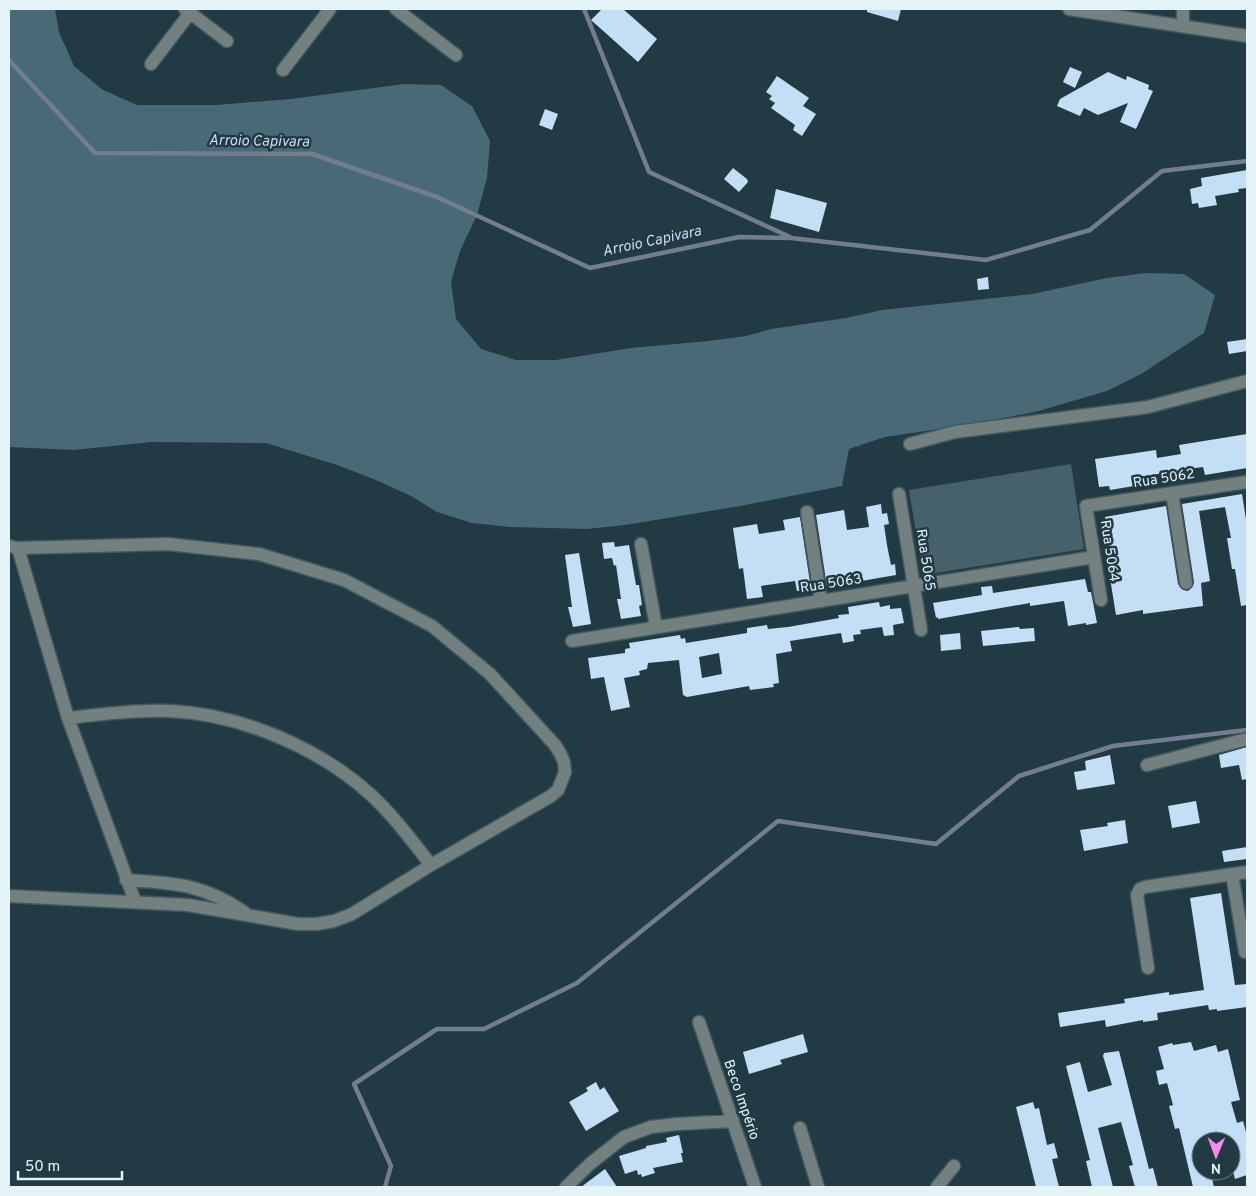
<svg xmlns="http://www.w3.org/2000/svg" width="1256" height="1196" font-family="Overpass,sans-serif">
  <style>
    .green { fill: #46616a }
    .forest { fill: #486975 }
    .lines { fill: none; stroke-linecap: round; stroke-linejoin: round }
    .stream { stroke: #727e90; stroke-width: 4.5 }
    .building { fill: #c4dff5; fill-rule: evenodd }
    .minor-casing { stroke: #415860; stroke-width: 15 }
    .minor { stroke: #738080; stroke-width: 12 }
    .labels { text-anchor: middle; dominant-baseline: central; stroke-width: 5; stroke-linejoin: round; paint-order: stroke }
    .street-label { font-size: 14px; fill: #e4f3f8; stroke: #223a43 }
    .water-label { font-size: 15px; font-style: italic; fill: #cedbf9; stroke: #223a43 }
  </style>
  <rect width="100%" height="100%" fill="#223a43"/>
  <path class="green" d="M1071,464L1084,549L923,575L909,490Z"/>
  <path class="forest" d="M9,9H55L59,32L74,66L103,90L137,105H216L291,99L404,84L441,85L472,106L490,141L487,178L477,215L460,251L451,282L456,319L481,349L516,360H556L631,348L708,341L746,336L771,329L846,318L882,310L1032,294L1107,278L1146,273L1184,274L1215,295L1204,333L1141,374L1107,391L1035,412L960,426L885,437L849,449L842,486L740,506L625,525L587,529L511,527L472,523L437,512L411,496L376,480L340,466L266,443L151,442L74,450L9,447Z"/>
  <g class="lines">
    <path class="stream" d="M584,9L649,172L790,237
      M9,60L95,153L312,154L437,197L590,268L739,237L791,238L986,260L1090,230L1162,171L1247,161
      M385,1187L391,1166L354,1084L437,1029H484L577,983L778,821L936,844L1019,776L1113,746L1247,730"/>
  </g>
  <path class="building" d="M602,9H623L657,39L638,62L591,20Z
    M867,9H901L898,21L867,12Z
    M1070,67L1082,72L1075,88L1063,82Z
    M1108,72L1126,80L1127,76L1149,85L1148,89L1153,91L1136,129L1120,122L1128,103L1098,115L1084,108L1080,116L1057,106L1060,99Z
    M777,76L809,98L803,106L816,114L802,136L793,130L795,125L771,108L775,103L769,99L772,96L766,92Z
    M545,109L558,114L552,130L539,125Z
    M733,168L747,179L748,182L739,192L724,179Z
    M1247,170V188L1238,189L1239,192L1215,196L1217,205L1199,208L1198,203L1192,204L1190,189L1202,186L1201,178Z
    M776,189L827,203L819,232L770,218Z
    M988,277L989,289L978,290L977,279Z
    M1247,339V351L1229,354L1227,342Z
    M1247,434V468L1205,475L1203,467L1181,470L1182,479L1171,480L1170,472L1138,477L1140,485L1110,490L1109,486L1099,487L1095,459L1156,450L1157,458L1181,454L1179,445Z
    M1242,494L1247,526V605L1241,606L1235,569H1232L1227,538H1231L1225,507L1199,511L1210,581L1201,583L1203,606L1143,614V610L1116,615L1105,547H1110L1105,517L1166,506L1178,584L1183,590L1188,591L1193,586L1194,582L1182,504Z
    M881,504L882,514L887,513L889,524L884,525L887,545L891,565L895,564L896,575L827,587L816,515L844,510L847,530L869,527L866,507Z
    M800,517L811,589L797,591L795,581L761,586L763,597L747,599L743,568L739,569L733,528L757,524L759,534L785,530L783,520Z
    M614,542L615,547L629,545L636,585H639L642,605L639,606L641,616L621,619L617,599H621L616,565L614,566L612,558L604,559L602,543Z
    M579,553L591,624L573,627L568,607H572L565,555Z
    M1085,579L1088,592H1091L1097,623L1086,625V623L1068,626L1064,601L1030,606V603L938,619V617L936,618L933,603L982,595L981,587L992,586L993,593Z
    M879,602L880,607L890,605V609L901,608L904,623L893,625L894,635L884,636L882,627L860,630L861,634L853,635L854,641L843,643L841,633L790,641L792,651L776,654L779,683L773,684L774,687L750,690L749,686L687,697L683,695L679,660L648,663L647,669L639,671L640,675L624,678L630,707L611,711L604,677L591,679L588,658L625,653V649L630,648L629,643L680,635L681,639L685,638L686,643L747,633V628L767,625L768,629L788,627L839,618L838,615L849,614L848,607ZM719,653L722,674L702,678L699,657Z
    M1019,627L1020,629L1034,628L1035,641L983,646L981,631Z
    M960,633L961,649L941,651L940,635Z
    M1247,747V779L1242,780L1239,765L1221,768L1219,755Z
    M1110,755L1115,784L1077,790L1074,772L1086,770L1085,761Z
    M1196,801L1200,823L1172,828L1168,806Z
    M1125,820L1128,843L1084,851L1080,830L1108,826L1107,823Z
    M1247,847V859L1224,862L1222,851Z
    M1221,893L1235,985L1247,984V1007L1217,1011V1009L1209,1010L1208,1005L1157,1013L1158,1020L1143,1022V1020L1106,1027L1105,1020L1060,1027L1058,1013L1125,1003L1124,999L1156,994L1169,992V995L1204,990L1190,898Z
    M803,1034L808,1052L780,1060L782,1064L749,1074L743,1052Z
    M1191,1042L1194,1051L1216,1045L1218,1052L1228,1049L1240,1100L1231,1102L1237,1123L1243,1121L1247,1136V1175L1235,1179L1233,1171H1231V1141H1201V1171H1210L1214,1187H1193L1179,1128L1175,1129L1169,1106L1173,1105L1167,1083L1159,1085L1156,1071L1164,1069L1158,1047L1172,1043L1173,1045Z
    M1119,1051L1149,1169L1153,1168L1158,1187H1135L1129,1166L1133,1165L1121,1122L1098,1128L1113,1187H1092L1086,1161L1090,1160L1066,1066L1080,1062L1088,1092L1112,1085L1103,1056L1104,1053Z
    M596,1082L600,1090L604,1087L619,1111L586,1131L569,1102L588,1091L586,1088Z
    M1033,1102L1035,1109L1039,1108L1047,1145L1054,1143L1058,1158L1052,1159L1059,1187H1036L1016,1107Z
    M679,1135L683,1153H681L683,1162L653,1168L655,1173L642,1177L641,1174L638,1175L637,1170L625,1174L619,1156L646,1148V1146L667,1142L666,1138Z
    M605,1169L617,1187H581Z"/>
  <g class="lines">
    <defs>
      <path id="minor" d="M185,9L227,41
        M396,9L456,55
        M1069,9L1247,36
        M1183,9V26
        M151,64L190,13
        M283,70L330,9
        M910,444L955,432L1148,407L1247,381
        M1172,493L1186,583
        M899,494L921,630
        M807,512L821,601
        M641,544L656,627
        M9,546L18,548L168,544L259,554L344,580L432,626L490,674L555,745L560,753L564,762L565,772L558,790L551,796L431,865L352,914L334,921L317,924H298L188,905L9,896
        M18,548L68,718L135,901
        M1101,600L1086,506L1247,482
        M572,641L1094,557
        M68,718C102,714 136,710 170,711C239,714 318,747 370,794C393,815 412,841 431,865
        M1147,765L1247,739
        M1232,874L1245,952
        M126,880C173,883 204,884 244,912
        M1148,968L1137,895L1140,889L1145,887L1247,872
        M699,1022L755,1187
        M800,1128L818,1187
        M566,1187L591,1163L624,1137L651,1127L677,1124L733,1121
        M937,1187L954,1166"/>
    </defs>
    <use href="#minor" class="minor-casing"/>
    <use href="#minor" class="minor"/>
  </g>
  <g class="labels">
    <g class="street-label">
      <text transform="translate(1164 479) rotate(-9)">Rua 5062</text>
      <text transform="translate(1109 551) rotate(81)">Rua 5064</text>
      <text transform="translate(925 560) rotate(81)">Rua 5065</text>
      <text transform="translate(831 584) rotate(-9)">Rua 5063</text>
      <text transform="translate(741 1100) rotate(71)">Beco Império</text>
    </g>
    <g class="water-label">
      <text transform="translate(259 142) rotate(1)">Arroio Capivara</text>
      <text transform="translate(652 242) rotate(-12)">Arroio Capivara</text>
    </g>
  </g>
  <rect width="1256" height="1196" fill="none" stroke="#e4f3f8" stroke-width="20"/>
  <g transform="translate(1216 1156) rotate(181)"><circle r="24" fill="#223a43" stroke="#70848b"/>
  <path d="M0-4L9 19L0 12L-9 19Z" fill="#f689ed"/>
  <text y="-8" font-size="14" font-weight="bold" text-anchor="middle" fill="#e4f3f8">N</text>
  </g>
  <path d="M18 1171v8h104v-8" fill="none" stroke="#e4f3f8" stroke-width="2.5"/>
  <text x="25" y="1171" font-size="15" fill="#e4f3f8" stroke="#223a43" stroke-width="4" paint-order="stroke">50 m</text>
</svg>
